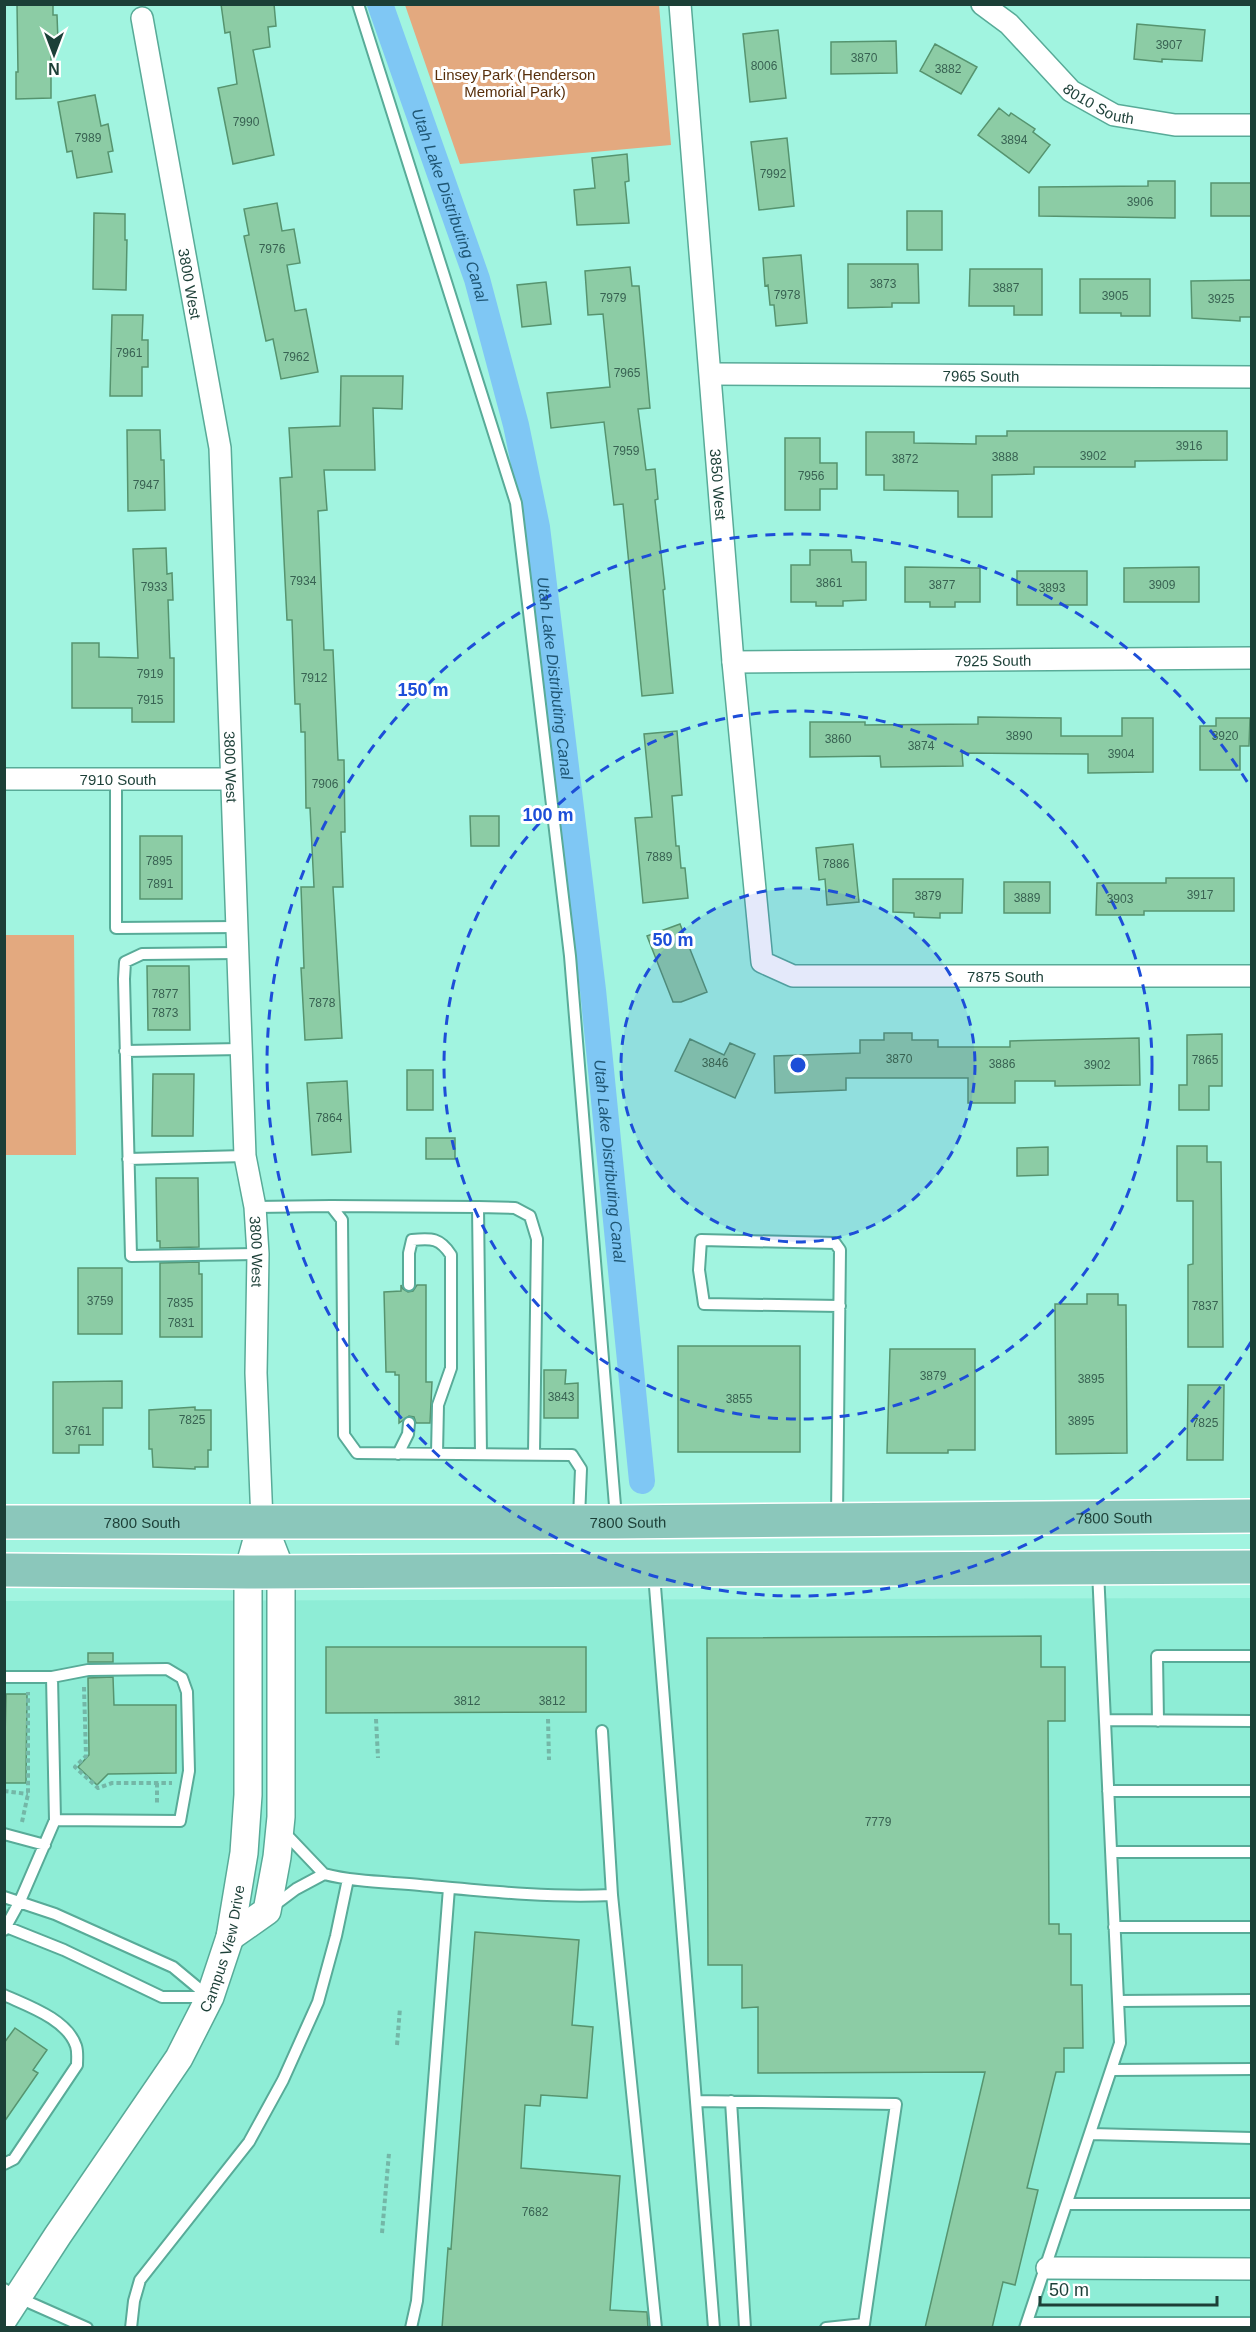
<svg xmlns="http://www.w3.org/2000/svg" width="1256" height="2332" font-family="Helvetica,sans-serif">
  <style>
    .built { fill: #8eedd6 }
    .green { fill: #e3a97f }
    .lines { fill: none; stroke-linecap: round; stroke-linejoin: round }
    .canal { stroke: #7fc7f4; stroke-width: 26 }
    .building { fill: #8ccca5; stroke: #56946f; stroke-width: 1.5 }
    .service-casing { stroke: #58ab98; stroke-width: 14 }
    .minor-casing { stroke: #58ab98; stroke-width: 24 }
    .tertiary-casing { stroke: #58ab98; stroke-width: 30 }
    .primary-casing { stroke: #fff; stroke-width: 36 }
    .path { stroke: #74b7a7; stroke-width: 4; stroke-dasharray: 4.5 3; stroke-linecap: butt }
    .service { stroke: #fff; stroke-width: 10 }
    .minor { stroke: #fff; stroke-width: 21 }
    .tertiary { stroke: #fff; stroke-width: 27 }
    .primary { stroke: #8bc7bb; stroke-width: 33 }
    .ring { fill: none; stroke: #1d4ed8; stroke-width: 3; stroke-dasharray: 10 8 }
    .labels { text-anchor: middle; dominant-baseline: central; stroke-width: 6; stroke-linejoin: round; paint-order: stroke }
    .number-label { font-size: 12px; fill: #386252 }
    .park-label { font-size: 15px; fill: #582f0b; stroke: #fff }
    .street-label { font-size: 15px; fill: #1c3f37; stroke: #fff }
    .water-label { font-size: 16px; font-style: italic; fill: #1f5674; stroke: #fff }
    .centre { fill: #1d4ed8; stroke: #fff; stroke-width: 3 }
    .ring-label { font-size: 18px; text-anchor: middle; font-weight: bold; fill: #1d4ed8; stroke: #fff; stroke-width: 6; stroke-linejoin: round; paint-order: stroke }
  </style>
  <rect width="100%" height="100%" fill="#a1f4e0"/>
  <path class="built" d="M1251,1598V2327H5L4,1601Z"/>
  <path class="green" d="M405,5H659L671,145L460,164Z
    M5,935H74L76,1155H5Z"/>
  <g class="lines">
    <path class="canal" id="s1" d="M380,4L477,279L516,425L537,527L593,990L642,1481"/>
  </g>
  <path class="building" d="M17,4H53V15H57L58,41H51V98L16,99V72H18Z
    M221,4H274L276,26L268,27L270,47L253,50L274,155L233,164L218,88L237,84L230,32L225,33Z
    M1137,24L1205,30L1202,61L1162,59V62L1134,59Z
    M778,30L786,98L750,102L743,34Z
    M896,41L897,73L831,74V42Z
    M935,44L977,67L961,94L920,71Z
    M95,95L101,126L108,124L113,151L108,152L112,172L77,178L72,151L67,152L58,102Z
    M999,108L1009,116L1011,113L1035,129L1033,132L1050,145L1029,173L978,135Z
    M787,138L794,206L759,210L751,142Z
    M627,154L629,181L625,182L629,223L577,225L574,190L595,188L592,158Z
    M1148,181H1175V218L1039,216V187L1148,186Z
    M1211,183H1251V216H1211Z
    M277,203L282,231L294,229L300,263L287,265L295,311L306,309L318,372L281,379L273,339L266,341L244,236L249,235L244,209Z
    M907,211H942V250H907Z
    M94,213L125,214V240H127L126,290L93,289Z
    M801,255L807,323L776,326L774,305H770L768,285L765,286L763,258Z
    M848,264H918L919,303H892V307L848,308Z
    M630,267L632,286H639L650,408L638,409L646,470L655,469L658,499L655,500L665,589L663,590L673,693L642,696L623,504L614,505L604,422L551,428L547,393L610,387L603,314L588,315L585,271Z
    M970,269H1042V315H1014V306H969Z
    M1080,279H1150V316H1121V313H1080Z
    M1251,280V317H1240V321L1192,318L1191,281Z
    M546,282L551,324L522,327L517,285Z
    M112,315H143L142,340H148V367H142V396H110Z
    M341,376H403L402,409L373,408L375,470H324L327,510L318,511L324,650H333L338,760H344L345,832H341L343,887H333L342,1038L305,1040L301,968H304L301,887H314L310,808H306L305,732H301L300,704H295L292,620H287L280,478L292,477L289,428L340,426Z
    M127,430H160L161,460H164L165,510L128,511Z
    M1007,431H1227V460L1135,461V467H1034V474L992,475V517H958V491L884,490V475H866V432H914V443L976,444V436H1007Z
    M785,438H820V463H837V489H820V510H785Z
    M166,548L167,574L172,573L173,600H168L170,658H174V722H132V708H72V643H99V657L138,658L133,549Z
    M810,550H851L852,562H866V600L843,601V606H816V602H791V565H810Z
    M905,567L980,568V602H955V607H930V602H905Z
    M1199,567V602H1124V568Z
    M1017,571H1087V605H1017Z
    M978,717L1061,718V736H1122V718H1153V772L1088,773V754L962,753L963,766L881,767L880,756L810,757V722H865V725L978,724Z
    M1216,718H1250L1249,746H1240V770H1200V726H1216Z
    M677,731L682,795L672,796L676,846H679L681,868H685L688,898L643,903L635,818L652,817L644,734Z
    M470,816H499V846H471Z
    M140,836H182V899H140Z
    M853,844L859,902L827,905L825,879L819,880L816,848Z
    M1166,878H1234V911H1144V915H1096L1097,883H1166Z
    M893,879H963L962,913H940V918L914,917V913L893,912Z
    M1004,882H1050V913H1004Z
    M680,924L707,992L681,1002H673L647,936Z
    M147,966H189L190,1030H148Z
    M884,1033H912V1040H938V1047H1010V1041L1139,1038L1140,1085L1055,1086V1081H1015V1103H968V1078H846V1090L775,1093L774,1056L860,1053V1040H884Z
    M1222,1034V1086H1209V1110H1179V1085H1187V1035Z
    M690,1039L724,1055L730,1043L755,1054L735,1098L675,1071Z
    M407,1070H433V1110H407Z
    M153,1074H194L193,1136H152Z
    M347,1081L351,1152L312,1155L307,1083Z
    M426,1138H455V1159H426Z
    M1177,1146H1207V1162H1221L1223,1347H1188V1265L1193,1264V1201H1177Z
    M1048,1147V1175L1017,1176V1148Z
    M156,1178H198L199,1247L160,1248V1241H157Z
    M199,1262V1274H202V1337H160V1263Z
    M78,1268H122V1334H78Z
    M401,1285L403,1289L408,1292L413,1291L417,1285H426V1382H432L430,1423H416L414,1417L409,1416L399,1423V1375H395V1372H386L384,1292L401,1291Z
    M1087,1294H1118V1305H1126L1127,1453L1056,1454L1055,1304H1087Z
    M678,1346H800V1452H678Z
    M890,1349H975V1450H948V1453H887Z
    M544,1370H566L565,1384L578,1383V1418H544Z
    M122,1381V1408H103V1445H79V1453H53V1382Z
    M1188,1385H1224L1223,1460H1187Z
    M195,1407V1410H211V1450H208V1467H195V1469L153,1467L152,1449H149V1410Z
    M1041,1636V1667H1065V1721H1048L1049,1924H1059V1934H1071V1985H1082L1083,2048H1064V2072H1056L1027,2188L1038,2190L1015,2285L1003,2282L992,2328H925L985,2072L758,2073V2007L742,2008V1965H708L707,1638Z
    M326,1647H586V1712L326,1713Z
    M88,1653H113V1662H88Z
    M113,1677L114,1705H176V1773L108,1774L97,1785L78,1767L89,1755L88,1678Z
    M6,1694H27L26,1783H4Z
    M475,1932L579,1940L572,2025L593,2027L587,2098L541,2095L540,2106L525,2105L521,2168L620,2176L610,2310L647,2312L648,2328H442L448,2248L451,2249Z
    M15,2028L47,2050L33,2070L38,2073L4,2122V2043Z"/>
  <g class="lines">
    <defs>
      <path id="service" d="M358,4L516,503L570,956L616,1518
        M116,779V928L237,927
        M237,953L142,954L125,962L124,979L131,1256L258,1254
        M125,1051L241,1049
        M128,1159L245,1156
        M331,1206L478,1207L481,1454
        M255,1207L331,1206L342,1220L344,1435L357,1453L572,1455L581,1469L579,1518
        M478,1207L515,1208L530,1216L537,1239L534,1453
        M409,1285V1253L412,1240C432,1238 440,1238 451,1255V1368L438,1405L437,1454
        M398,1454L408,1434L409,1423
        M837,1516C838,1427 839,1339 840,1250L835,1243L701,1240L699,1270L704,1304L840,1306
        M654,1574L714,2328
        M4,1677H52L88,1670L167,1669L182,1678L187,1692L189,1771L180,1821L55,1820
        M1105,1720L1252,1721
        M1158,1721L1157,1656H1252
        M602,1731L612,1895L656,2328
        M1108,1791H1252
        M4,1834L45,1845
        M1111,1852H1252
        M324,1874C355,1882 388,1882 420,1885C485,1891 547,1898 612,1895
        M4,1897L55,1914L173,1967L209,1997
        M272,1907L296,1889L324,1874L284,1832
        M4,1926L64,1950L162,1997H208
        M1114,1927H1252
        M4,1930L20,1901L55,1820L52,1677
        M4,1995C28,2006 67,2019 76,2046C78,2052 77,2059 77,2065L14,2159L4,2164
        M1118,2001L1252,2000
        M1111,2070L1252,2069
        M696,2101L896,2104L864,2324L826,2328
        M731,2101L745,2328
        M1090,2134L1252,2138
        M1068,2204H1252
        M4,2289L17,2297L87,2328
        M1027,2323H1252
        M131,2328L134,2301L140,2280L249,2142L283,2080L318,2002L336,1936L348,1879
        M411,2328L417,2301L449,1888
        M1025,2328L1120,2043L1098,1571"/>
      <g id="minor">
        <path id="s2" d="M680,4L733,662L762,962L793,976H1252"/>
        <path id="s3" d="M982,4L1009,24L1071,91L1114,115L1175,125H1252"/>
        <path id="s4" d="M142,18L220,448L245,1156L255,1207L258,1254L256,1373L262,1522"/>
        <path id="s5" d="M711,374L1252,377"/>
        <path id="s6" d="M733,662L1252,658"/>
        <path id="s7" d="M4,779H231"/>
        <path d="M1047,2268L1252,2269"/>
      </g>
      <g id="tertiary">
        <path d="M230,1937L267,1911L277,1857L281,1817V1571L262,1522"/>
        <path id="s8" d="M4,2318L58,2235L179,2058L210,1997L230,1937L244,1853L248,1795V1572L262,1522"/>
      </g>
      <g id="primary">
        <path id="s9" d="M4,1522H616L1252,1516"/>
        <path d="M4,1570L248,1572L1252,1567"/>
      </g>
    </defs>
    <use href="#service" class="service-casing"/>
    <use href="#minor" class="minor-casing"/>
    <use href="#tertiary" class="tertiary-casing"/>
    <use href="#primary" class="primary-casing"/>
    <path class="path" d="M84,1687L86,1756L75,1767L98,1788L112,1783H172
      M376,1719L378,1758
      M548,1719L549,1760
      M157,1783V1805
      M4,1791L28,1794
      M22,1822L28,1794V1692
      M397,2045L400,2008
      M382,2233L389,2153"/>
    <use href="#service" class="service"/>
    <use href="#minor" class="minor"/>
    <use href="#tertiary" class="tertiary"/>
    <use href="#primary" class="primary"/>
  </g>
  <circle cx="798" cy="1065" r="177" fill="#1d4ed8" fill-opacity=".12"/>
  <g class="ring">
    <circle cx="798" cy="1065" r="177"/>
    <circle cx="798" cy="1065" r="354"/>
    <path d="M1251 1342A531 531 0 1 1 1251 788"/>
  </g>
  <g class="labels">
    <g class="number-label">
      <text x="1169" y="45">3907</text>
      <text x="864" y="58">3870</text>
      <text x="764" y="66">8006</text>
      <text x="948" y="69">3882</text>
      <text x="246" y="122">7990</text>
      <text x="88" y="138">7989</text>
      <text x="1014" y="140">3894</text>
      <text x="773" y="174">7992</text>
      <text x="1140" y="202">3906</text>
      <text x="272" y="249">7976</text>
      <text x="883" y="284">3873</text>
      <text x="1006" y="288">3887</text>
      <text x="787" y="295">7978</text>
      <text x="1115" y="296">3905</text>
      <text x="613" y="298">7979</text>
      <text x="1221" y="299">3925</text>
      <text x="129" y="353">7961</text>
      <text x="296" y="357">7962</text>
      <text x="627" y="373">7965</text>
      <text x="1189" y="446">3916</text>
      <text x="626" y="451">7959</text>
      <text x="1093" y="456">3902</text>
      <text x="1005" y="457">3888</text>
      <text x="905" y="459">3872</text>
      <text x="811" y="476">7956</text>
      <text x="146" y="485">7947</text>
      <text x="303" y="581">7934</text>
      <text x="829" y="583">3861</text>
      <text x="942" y="585">3877</text>
      <text x="1162" y="585">3909</text>
      <text x="154" y="587">7933</text>
      <text x="1052" y="588">3893</text>
      <text x="150" y="674">7919</text>
      <text x="314" y="678">7912</text>
      <text x="150" y="700">7915</text>
      <text x="1019" y="736">3890</text>
      <text x="1225" y="736">3920</text>
      <text x="838" y="739">3860</text>
      <text x="921" y="746">3874</text>
      <text x="1121" y="754">3904</text>
      <text x="325" y="784">7906</text>
      <text x="659" y="857">7889</text>
      <text x="159" y="861">7895</text>
      <text x="836" y="864">7886</text>
      <text x="160" y="884">7891</text>
      <text x="1200" y="895">3917</text>
      <text x="928" y="896">3879</text>
      <text x="1027" y="898">3889</text>
      <text x="1120" y="899">3903</text>
      <text x="165" y="994">7877</text>
      <text x="322" y="1003">7878</text>
      <text x="165" y="1013">7873</text>
      <text x="899" y="1059">3870</text>
      <text x="1205" y="1060">7865</text>
      <text x="715" y="1063">3846</text>
      <text x="1002" y="1064">3886</text>
      <text x="1097" y="1065">3902</text>
      <text x="329" y="1118">7864</text>
      <text x="100" y="1301">3759</text>
      <text x="180" y="1303">7835</text>
      <text x="1205" y="1306">7837</text>
      <text x="181" y="1323">7831</text>
      <text x="933" y="1376">3879</text>
      <text x="1091" y="1379">3895</text>
      <text x="561" y="1397">3843</text>
      <text x="739" y="1399">3855</text>
      <text x="192" y="1420">7825</text>
      <text x="1081" y="1421">3895</text>
      <text x="1205" y="1423">7825</text>
      <text x="78" y="1431">3761</text>
      <text x="467" y="1701">3812</text>
      <text x="552" y="1701">3812</text>
      <text x="878" y="1822">7779</text>
      <text x="535" y="2212">7682</text>
    </g>
    <g class="park-label">
      <text x="515" y="74">Linsey Park (Henderson<tspan x="515" dy="17">Memorial Park)</tspan></text>
    </g>
    <g class="street-label">
      <text stroke="none"><textPath href="#s3" startOffset="156">8010 South</textPath></text>
      <text stroke="none"><textPath href="#s4" startOffset="270">3800 West</textPath></text>
      <text stroke="none"><textPath href="#s5" startOffset="270">7965 South</textPath></text>
      <text stroke="none"><textPath href="#s2" startOffset="482">3850 West</textPath></text>
      <text stroke="none"><textPath href="#s6" startOffset="260">7925 South</textPath></text>
      <text stroke="none"><textPath href="#s4" startOffset="756">3800 West</textPath></text>
      <text stroke="none"><textPath href="#s7" startOffset="114">7910 South</textPath></text>
      <text stroke="none"><textPath href="#s2" startOffset="1208">7875 South</textPath></text>
      <text stroke="none"><textPath href="#s4" startOffset="1242">3800 West</textPath></text>
      <text stroke="none"><textPath href="#s9" startOffset="1110">7800 South</textPath></text>
      <text stroke="none"><textPath href="#s9" startOffset="624">7800 South</textPath></text>
      <text stroke="none"><textPath href="#s9" startOffset="138">7800 South</textPath></text>
      <text stroke="none"><textPath href="#s8" startOffset="432">Campus View Drive</textPath></text>
    </g>
    <g class="water-label">
      <text stroke="none"><textPath href="#s1" startOffset="213">Utah Lake Distributing Canal</textPath></text>
      <text stroke="none"><textPath href="#s1" startOffset="699">Utah Lake Distributing Canal</textPath></text>
      <text stroke="none"><textPath href="#s1" startOffset="1185">Utah Lake Distributing Canal</textPath></text>
    </g>
  </g>
  <circle cx="798" cy="1065" r="9" class="centre"/>
  <g class="ring-label">
    <text x="423" y="696">150 m</text>
    <text x="548" y="821">100 m</text>
    <text x="673" y="946">50 m</text>
  </g>
  <rect width="1256" height="2332" fill="none" stroke="#1c3f37" stroke-width="12"/>
  <g transform="translate(54 54) rotate(180)" stroke="#ffffff" stroke-width="4.5" paint-order="stroke">
  <path d="M0-4.5L10 22L0 15L-10 22Z" fill="#1c3f37"/>
  <text y="-9" font-size="16" font-weight="bold" text-anchor="middle" fill="#1c3f37">N</text>
  </g>
  <path d="M1040 2296v9h177v-9" fill="none" stroke="#1c3f37" stroke-width="3"/>
  <text x="1049" y="2296" font-size="18" fill="#1c3f37" stroke="#ffffff" stroke-width="4.5" paint-order="stroke">50 m</text>
</svg>
